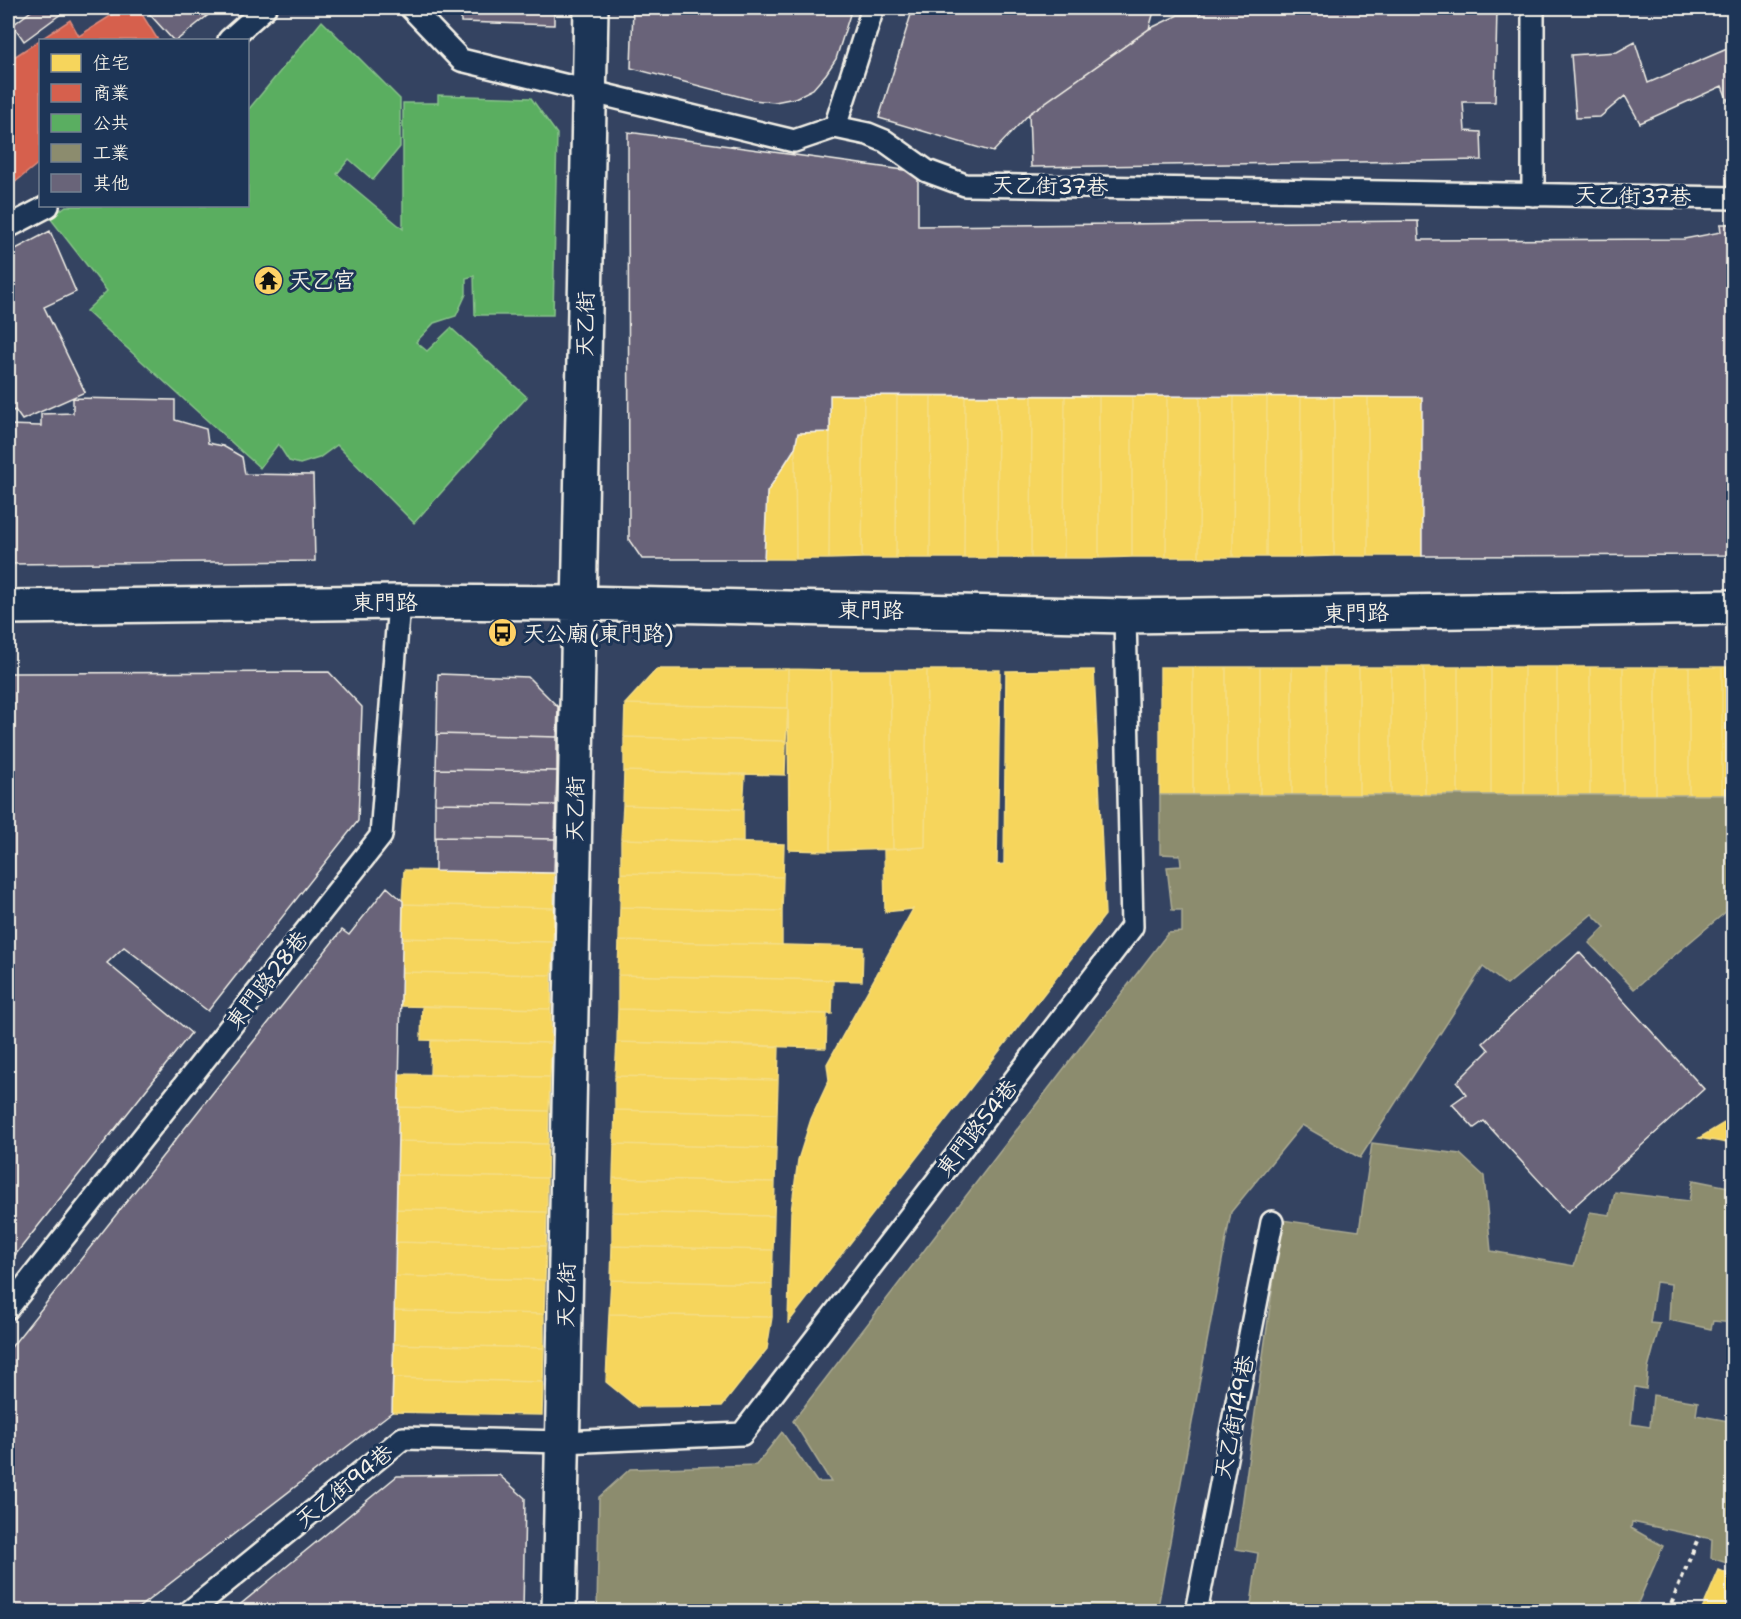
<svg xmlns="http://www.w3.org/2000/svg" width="1741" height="1619" font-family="'Shantell Sans','LXGW WenKai TC',sans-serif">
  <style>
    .homes { fill: #f6d55c; stroke: #f5dd86; stroke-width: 1.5 }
    .shops { fill: #d6604d; stroke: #df8c7c; stroke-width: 1.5 }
    .public { fill: #5aae61; stroke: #88c28a; stroke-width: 1.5 }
    .industry { fill: #8c8c6e; stroke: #abaa93; stroke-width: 1.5 }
    .building { fill: #696479; stroke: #f4f1e8; stroke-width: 1.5 }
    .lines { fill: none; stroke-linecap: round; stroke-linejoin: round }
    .lane-casing { stroke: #f4f1e8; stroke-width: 26 }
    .street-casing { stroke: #f4f1e8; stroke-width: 38 }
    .path { stroke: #f4f1e8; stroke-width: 4; stroke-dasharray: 4.5 4.5; stroke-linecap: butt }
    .lane { stroke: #1d3557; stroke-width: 21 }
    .street { stroke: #1d3557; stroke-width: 33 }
    .labels { text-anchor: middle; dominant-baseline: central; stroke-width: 6; stroke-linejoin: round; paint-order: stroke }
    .street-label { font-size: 22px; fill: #f4f1e8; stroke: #1d3557 }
    .poi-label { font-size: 22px; fill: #f4f1e8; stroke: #1d3557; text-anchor: start }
  </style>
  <rect width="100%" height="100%" fill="#344361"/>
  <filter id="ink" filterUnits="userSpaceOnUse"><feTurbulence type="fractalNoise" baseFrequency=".0167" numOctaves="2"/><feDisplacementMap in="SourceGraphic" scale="12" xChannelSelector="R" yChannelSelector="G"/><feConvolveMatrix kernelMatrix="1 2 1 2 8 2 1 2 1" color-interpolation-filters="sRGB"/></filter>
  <g filter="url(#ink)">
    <path class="homes" d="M830,395H864L862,558L829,559Z
      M864,395L897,396L896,558H862Z
      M897,396H931L930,558H896Z
      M931,396H965L964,558H930Z
      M965,396H998L997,558H964Z
      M998,396H1032L1031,558H997Z
      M1032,396H1065L1064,558H1031Z
      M1065,396H1099V558H1064Z
      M1099,396H1132V557L1099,558Z
      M1132,396H1167L1166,557H1132Z
      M1167,396H1200L1199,557H1166Z
      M1200,396H1234L1233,557H1199Z
      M1234,396H1267L1266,557H1233Z
      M1267,396H1301L1300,557H1266Z
      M1301,396H1334V556L1300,557Z
      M1334,396L1368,397V556H1334Z
      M1368,397H1422V556H1368Z
      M830,432L829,559H796L795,448L798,433Z
      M795,448L796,559H764L767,492Z
      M1160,667H1193V795H1160Z
      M1193,667H1226V795H1193Z
      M1226,667H1260V795H1226Z
      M1260,667H1292V795H1260Z
      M1292,667H1325L1326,795H1292Z
      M1325,667H1359V795H1326Z
      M1359,667H1391V795H1359Z
      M1391,667H1424L1425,795H1391Z
      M1424,667H1458V795H1425Z
      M1458,667H1491V795H1458Z
      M1491,667H1524V795H1491Z
      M1524,667H1557V795H1524Z
      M1557,667H1590V795H1557Z
      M1590,667H1623V795H1590Z
      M1623,667H1656V795H1623Z
      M1656,667H1689V795H1656Z
      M1689,667H1722V795H1689Z
      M1722,667H1734V795H1722Z
      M657,669H788V708L625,704Z
      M788,669L831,670L830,851L789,850Z
      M831,670H890L893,849L830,851Z
      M890,670H927L925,847L893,849Z
      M927,670H1000L997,865L1004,864L1006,671L1094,670L1105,915L788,1323L791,1212L798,1160L811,1119L829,1080L827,1064L913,909L885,912L884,850L925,847Z
      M625,704L788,708L786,741L624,737Z
      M624,737L786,741L785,775L624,771Z
      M624,771L745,775L743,809L623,805Z
      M623,805L743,809V842L621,839Z
      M621,839L784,844L783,877L621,873Z
      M404,870L554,873V908L402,904Z
      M621,873L783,877L782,911L620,907Z
      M402,904L554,908L553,942L401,938Z
      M620,907L782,911V945L619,941Z
      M401,938L553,942L552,975L400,972Z
      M619,941L863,947L862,981L618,975Z
      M400,972L552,975L551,1009L400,1006Z
      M618,975L833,980L832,1014L618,1009Z
      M422,1006L551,1009V1043L421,1040Z
      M618,1009L827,1014L826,1048L617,1042Z
      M431,1040L551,1043L550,1077L430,1075Z
      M617,1042L779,1046L778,1080L615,1076Z
      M399,1074L550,1077L549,1111L398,1107Z
      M615,1076L778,1080L777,1114L615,1110Z
      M398,1107L549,1111L548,1144L397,1141Z
      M615,1110L777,1114L776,1148L614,1144Z
      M1734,1117V1144L1699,1138Z
      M397,1141L548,1144L547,1178L397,1175Z
      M614,1144L776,1148L775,1182L613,1178Z
      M397,1175L547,1178V1212L396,1209Z
      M613,1178L775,1182L774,1216L612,1212Z
      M396,1209L547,1212L546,1246L395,1242Z
      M612,1212L774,1216L773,1250L612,1246Z
      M395,1242L546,1246L545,1280L394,1276Z
      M612,1246L773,1250L772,1284L611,1280Z
      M394,1276L545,1280L544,1314L394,1310Z
      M611,1280L772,1284V1317L609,1314Z
      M394,1310L544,1314V1348L393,1344Z
      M609,1314L772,1317L767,1349L722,1406L637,1407L606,1382Z
      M393,1344L544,1348L543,1382L393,1378Z
      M393,1378L543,1382L542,1415L392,1412Z
      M1719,1570L1734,1576V1612H1701Z"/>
    <path class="shops" d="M123,8H138L158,40H40V162L8,188V61L70,20L79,36Z"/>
    <path class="public" d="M322,21L400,99V147L373,180L349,159L337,174L403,229V103H438V95L531,98L557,134L553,315H475L474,276L466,278V294L456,316L434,323L416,342L427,351L451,328L527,397L414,523L337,445L319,458L300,464L289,461L278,444L260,468L86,311L107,291L50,218L66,206H248V110Z"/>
    <path class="industry" d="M1160,795H1734V905L1634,989L1589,943L1605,927L1592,914L1507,985L1483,967L1360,1158L1302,1125L1231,1212L1157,1612H597L599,1497L630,1469L756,1465L782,1432L817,1482H831L793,1421L1168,933L1182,932V910H1172L1167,867L1181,866L1180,855L1160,854Z
      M1372,1143L1460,1154L1484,1176L1491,1251L1574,1266L1590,1212L1610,1215L1615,1192L1689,1201L1693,1180L1734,1188V1323L1713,1321L1711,1329L1669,1320L1671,1284L1656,1282L1650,1323L1660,1324L1648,1369L1646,1389L1635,1387L1631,1424L1650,1427L1653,1395L1698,1402L1696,1415L1734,1422L1730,1452L1734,1453L1733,1565L1711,1558L1712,1539L1632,1522L1631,1528L1663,1546L1634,1612H1250L1258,1553L1236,1549L1282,1220L1359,1231Z"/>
    <path class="building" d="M35,8H69L24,41L13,25Z
      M144,8H217L177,40H173Z
      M461,8H554V25L461,22Z
      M633,8H852L836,59L826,74L813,89L795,98L775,102L753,100L631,68Z
      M913,8H1155L1149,29L1029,114L993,152L879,118Z
      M1202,8H1497L1495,102H1463L1465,131L1481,132L1482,160L1031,167L1029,114L1149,29L1178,15H1200Z
      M1722,8H1734V29H1733Z
      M1635,42L1648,83L1734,46V116L1722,86L1640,123L1625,96L1600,117L1576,118L1571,55L1617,52Z
      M628,132L918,172V226L1418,221L1419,240L1684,239L1721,232L1720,224H1734V555L1422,556V397L830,395V432L798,433L795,448L767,492L764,559H642L629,540Z
      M50,231L76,292L44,307L85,392L22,420L15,410L8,413V253Z
      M73,398L175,400V420L206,429L208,443L223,446L242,457L245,474L313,475L315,561L8,564V425L41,426V414L73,413Z
      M329,672L362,707L358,821L208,1011L124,947L107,963L191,1033L8,1264V673Z
      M438,674L528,677L558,707L557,737L437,734Z
      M437,734L557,737V771L436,769Z
      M436,769L557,771L556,805L435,803Z
      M435,803L556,805L555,839L435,837Z
      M435,837L555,839L554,873L435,871Z
      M387,887L403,901L392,1412L133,1612H8V1351L342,930L349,935Z
      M1579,952L1704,1089L1568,1212L1484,1121L1474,1128L1452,1104L1466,1094L1457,1082L1489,1050L1483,1043Z
      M499,1475L525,1498L523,1612H231L397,1476Z"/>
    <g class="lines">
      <defs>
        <path id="lane" d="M411,8L461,60L794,141L835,127L868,134L885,141L927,171L965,185L1734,198
          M1533,8V195
          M229,40L265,8
          M835,127L873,8
          M8,227L48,206
          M8,1308L381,836L399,602
          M189,1612L403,1438L563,1442L742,1434L1132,927L1125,616
          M1196,1612L1272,1222"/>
        <path id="street" d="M8,607L399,602L579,603L1125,616L1734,607
          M559,1612L591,8"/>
      </defs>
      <use href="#lane" class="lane-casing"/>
      <use href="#street" class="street-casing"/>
      <path class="path" d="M1668,1612L1699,1536"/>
      <use href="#lane" class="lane"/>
      <use href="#street" class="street"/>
    </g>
  </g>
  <defs>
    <symbol id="temple-disc" viewBox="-11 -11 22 22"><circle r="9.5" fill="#ffd166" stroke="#1d3557"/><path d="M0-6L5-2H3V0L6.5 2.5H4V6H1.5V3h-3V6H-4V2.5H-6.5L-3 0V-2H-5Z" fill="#111"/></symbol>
    <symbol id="bus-disc" viewBox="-11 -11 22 22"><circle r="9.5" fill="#ffd166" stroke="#1d3557"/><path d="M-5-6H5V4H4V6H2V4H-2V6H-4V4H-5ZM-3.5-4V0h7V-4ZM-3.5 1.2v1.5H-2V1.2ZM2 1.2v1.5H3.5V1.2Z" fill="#111"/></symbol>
  </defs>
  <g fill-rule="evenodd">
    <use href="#temple-disc" x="252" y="264" width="33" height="33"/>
    <use href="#bus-disc" x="486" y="616" width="33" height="33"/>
  </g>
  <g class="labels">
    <g class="street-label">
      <text transform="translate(1050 186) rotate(1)">天乙街37巷</text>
      <text transform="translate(1633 196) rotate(1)">天乙街37巷</text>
      <text transform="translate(585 324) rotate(-89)">天乙街</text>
      <text x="385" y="602">東門路</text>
      <text transform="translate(871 610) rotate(1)">東門路</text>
      <text transform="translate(1356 613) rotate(-1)">東門路</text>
      <text transform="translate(575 809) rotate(-89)">天乙街</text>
      <text transform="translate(267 980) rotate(-52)">東門路28巷</text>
      <text transform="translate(977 1128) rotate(-52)">東門路54巷</text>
      <text transform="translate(566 1295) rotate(-89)">天乙街</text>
      <text transform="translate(1234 1417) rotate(-79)">天乙街149巷</text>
      <text transform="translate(344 1486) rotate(-39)">天乙街94巷</text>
    </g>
    <g class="poi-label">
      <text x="289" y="280">天乙宮</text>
      <text x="523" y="633">天公廟(東門路)</text>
    </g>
  </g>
  <rect width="1741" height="1619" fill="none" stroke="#1d3557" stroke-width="30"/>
  <rect x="15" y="15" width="1711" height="1589" fill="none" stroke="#f4f1e8" stroke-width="2" filter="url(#ink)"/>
  <rect x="39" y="39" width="210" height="168" fill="#1d3557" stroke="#738091" stroke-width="1.5"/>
  <rect x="51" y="54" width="30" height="18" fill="#f6d55c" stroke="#738091" stroke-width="1.5"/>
  <text x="93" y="69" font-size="18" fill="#f4f1e8">住宅</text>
  <rect x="51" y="84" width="30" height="18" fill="#d6604d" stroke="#738091" stroke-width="1.5"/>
  <text x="93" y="99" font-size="18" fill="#f4f1e8">商業</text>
  <rect x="51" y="114" width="30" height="18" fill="#5aae61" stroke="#738091" stroke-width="1.5"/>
  <text x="93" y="129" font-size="18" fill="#f4f1e8">公共</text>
  <rect x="51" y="144" width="30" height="18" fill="#8c8c6e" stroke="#738091" stroke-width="1.5"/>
  <text x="93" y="159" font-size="18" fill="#f4f1e8">工業</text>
  <rect x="51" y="174" width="30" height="18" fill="#696479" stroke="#738091" stroke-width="1.5"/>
  <text x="93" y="189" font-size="18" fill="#f4f1e8">其他</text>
</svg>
